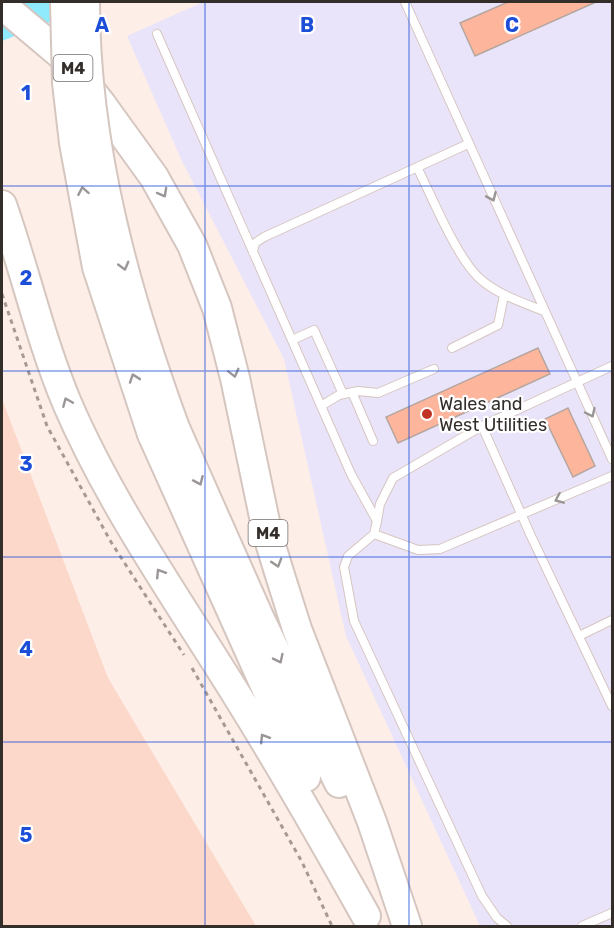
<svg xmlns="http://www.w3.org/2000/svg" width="614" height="928" font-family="Rubik,sans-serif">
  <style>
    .industrial { fill: #eae4fa }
    .green { fill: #fbd8ca }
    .water { fill: #8feafd }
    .building { fill: #fdb59b; stroke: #b5a6a0; stroke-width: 1.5 }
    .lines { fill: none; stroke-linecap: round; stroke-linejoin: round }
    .lane-casing { stroke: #d6c6c0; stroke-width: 10 }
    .highway-casing { stroke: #d6c6c0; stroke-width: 32 }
    .path { stroke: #a69a95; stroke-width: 3; stroke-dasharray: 4.5 4.5; stroke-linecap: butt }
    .lane { stroke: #fff; stroke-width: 8 }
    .highway { stroke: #fff; stroke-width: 28 }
    .highway-bridge-casing { stroke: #d6c6c0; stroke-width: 32; stroke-linecap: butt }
    .highway-bridge { stroke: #fff; stroke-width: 28 }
    .oneway { stroke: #9a9695 }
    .grid { fill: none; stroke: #1d4ed8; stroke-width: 1.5; stroke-opacity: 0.55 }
    .poi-dot { fill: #c03325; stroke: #fff; stroke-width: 2 }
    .labels { text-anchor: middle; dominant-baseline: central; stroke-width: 4.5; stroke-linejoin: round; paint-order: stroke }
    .shield { fill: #fff; stroke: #716d6b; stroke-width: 1.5 }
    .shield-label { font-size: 16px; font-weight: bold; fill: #342e2b }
    .poi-label { font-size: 18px; fill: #342e2b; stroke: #fff; text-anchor: start }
    .grid-label { font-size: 20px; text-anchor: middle; font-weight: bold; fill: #1d4ed8; stroke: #fff; stroke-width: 4.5; stroke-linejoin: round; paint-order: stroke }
  </style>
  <rect width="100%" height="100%" fill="#feeee8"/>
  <path class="industrial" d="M203,2H612V926H480L346,636L284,359L181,159L127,36Z"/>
  <path class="green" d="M2,399L108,678L256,926H2Z"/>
  <path class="water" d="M2,2H74L73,13L2,41Z"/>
  <path class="building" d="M508,2H596L475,56L460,23Z
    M538,348L550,374L398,443L386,417Z
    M568,408L595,466L573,477L545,419Z"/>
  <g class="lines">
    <defs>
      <path id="lane" d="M405,2L612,459
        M157,34L351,474L377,521L374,534L348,556L344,567L354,621L482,896L497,918L507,926
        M417,167C432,197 455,254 478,277C496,294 521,302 544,311
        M253,252L255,243L264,237L468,144
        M292,340L314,330L343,394
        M452,348L498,325L504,295
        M352,392L373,441
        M321,406L339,395L358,391L378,393L434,369
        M482,426L531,536L612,706
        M377,521L380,504L393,478L482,426L612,366
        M374,534L418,550L440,549L612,476
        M579,636L612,620
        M582,926L612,913"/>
      <path id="highway" d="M2,5L65,58L102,105L154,177L192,245L217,308L235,378L268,536L279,572L297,629L372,822L407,926
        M2,205C25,270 40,339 67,403C106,494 163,578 216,662C269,745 318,830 366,916
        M175,428L259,617L339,783
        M152,434L306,777"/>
    </defs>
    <use href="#lane" class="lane-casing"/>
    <use href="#highway" class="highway-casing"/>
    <path class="path" d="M2,294L47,426L111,542L184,655
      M192,668L302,862L332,926"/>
    <use href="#lane" class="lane"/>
    <use href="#highway" class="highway"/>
    <defs>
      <path id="highway-bridge" d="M65,2L67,83L74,143L97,267L152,434
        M85,2C85,147 125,292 175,428"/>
    </defs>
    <use href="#highway-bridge" class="highway-bridge-casing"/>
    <use href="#highway-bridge" class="highway-bridge"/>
  </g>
  <defs><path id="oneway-chevron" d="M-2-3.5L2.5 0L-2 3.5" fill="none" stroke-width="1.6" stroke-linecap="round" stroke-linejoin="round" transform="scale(1.5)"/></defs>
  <g class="oneway">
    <use href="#oneway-chevron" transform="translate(83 191) rotate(-100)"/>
    <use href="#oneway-chevron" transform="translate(163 193) rotate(61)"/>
    <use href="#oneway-chevron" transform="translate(492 197) rotate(66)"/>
    <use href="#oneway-chevron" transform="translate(124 266) rotate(75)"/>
    <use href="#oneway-chevron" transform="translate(234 373) rotate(76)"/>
    <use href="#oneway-chevron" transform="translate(134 378) rotate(-109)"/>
    <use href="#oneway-chevron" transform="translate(67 402) rotate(-113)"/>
    <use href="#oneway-chevron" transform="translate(591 413) rotate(65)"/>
    <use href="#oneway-chevron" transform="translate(199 481) rotate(66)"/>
    <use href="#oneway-chevron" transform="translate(559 499) rotate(157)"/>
    <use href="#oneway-chevron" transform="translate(277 563) rotate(73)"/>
    <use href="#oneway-chevron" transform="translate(160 573) rotate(-122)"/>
    <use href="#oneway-chevron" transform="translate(279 659) rotate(64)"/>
    <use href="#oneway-chevron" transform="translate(264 738) rotate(-122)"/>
  </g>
  <path class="grid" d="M205,2V926M409,2V926M2,186H612M2,371H612M2,557H612M2,742H612"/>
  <circle class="poi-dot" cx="427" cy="414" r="6"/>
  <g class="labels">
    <g class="shield">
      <rect x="53.5" y="55" width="39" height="26" rx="4.5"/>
      <rect x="248.5" y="520" width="39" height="26" rx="4.5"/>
    </g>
    <g class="shield-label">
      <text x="73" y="68">M4</text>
      <text x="268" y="533">M4</text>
    </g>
    <g class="poi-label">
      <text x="439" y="404">Wales and<tspan x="439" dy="21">West Utilities</tspan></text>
    </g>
  </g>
  <g class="grid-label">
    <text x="102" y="32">A</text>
    <text x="307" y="32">B</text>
    <text x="512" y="32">C</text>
    <text x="26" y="100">1</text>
    <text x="26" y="285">2</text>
    <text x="26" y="471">3</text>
    <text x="26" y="656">4</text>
    <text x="26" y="842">5</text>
  </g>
  <rect width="614" height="928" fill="none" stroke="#342e2b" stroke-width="6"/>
</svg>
